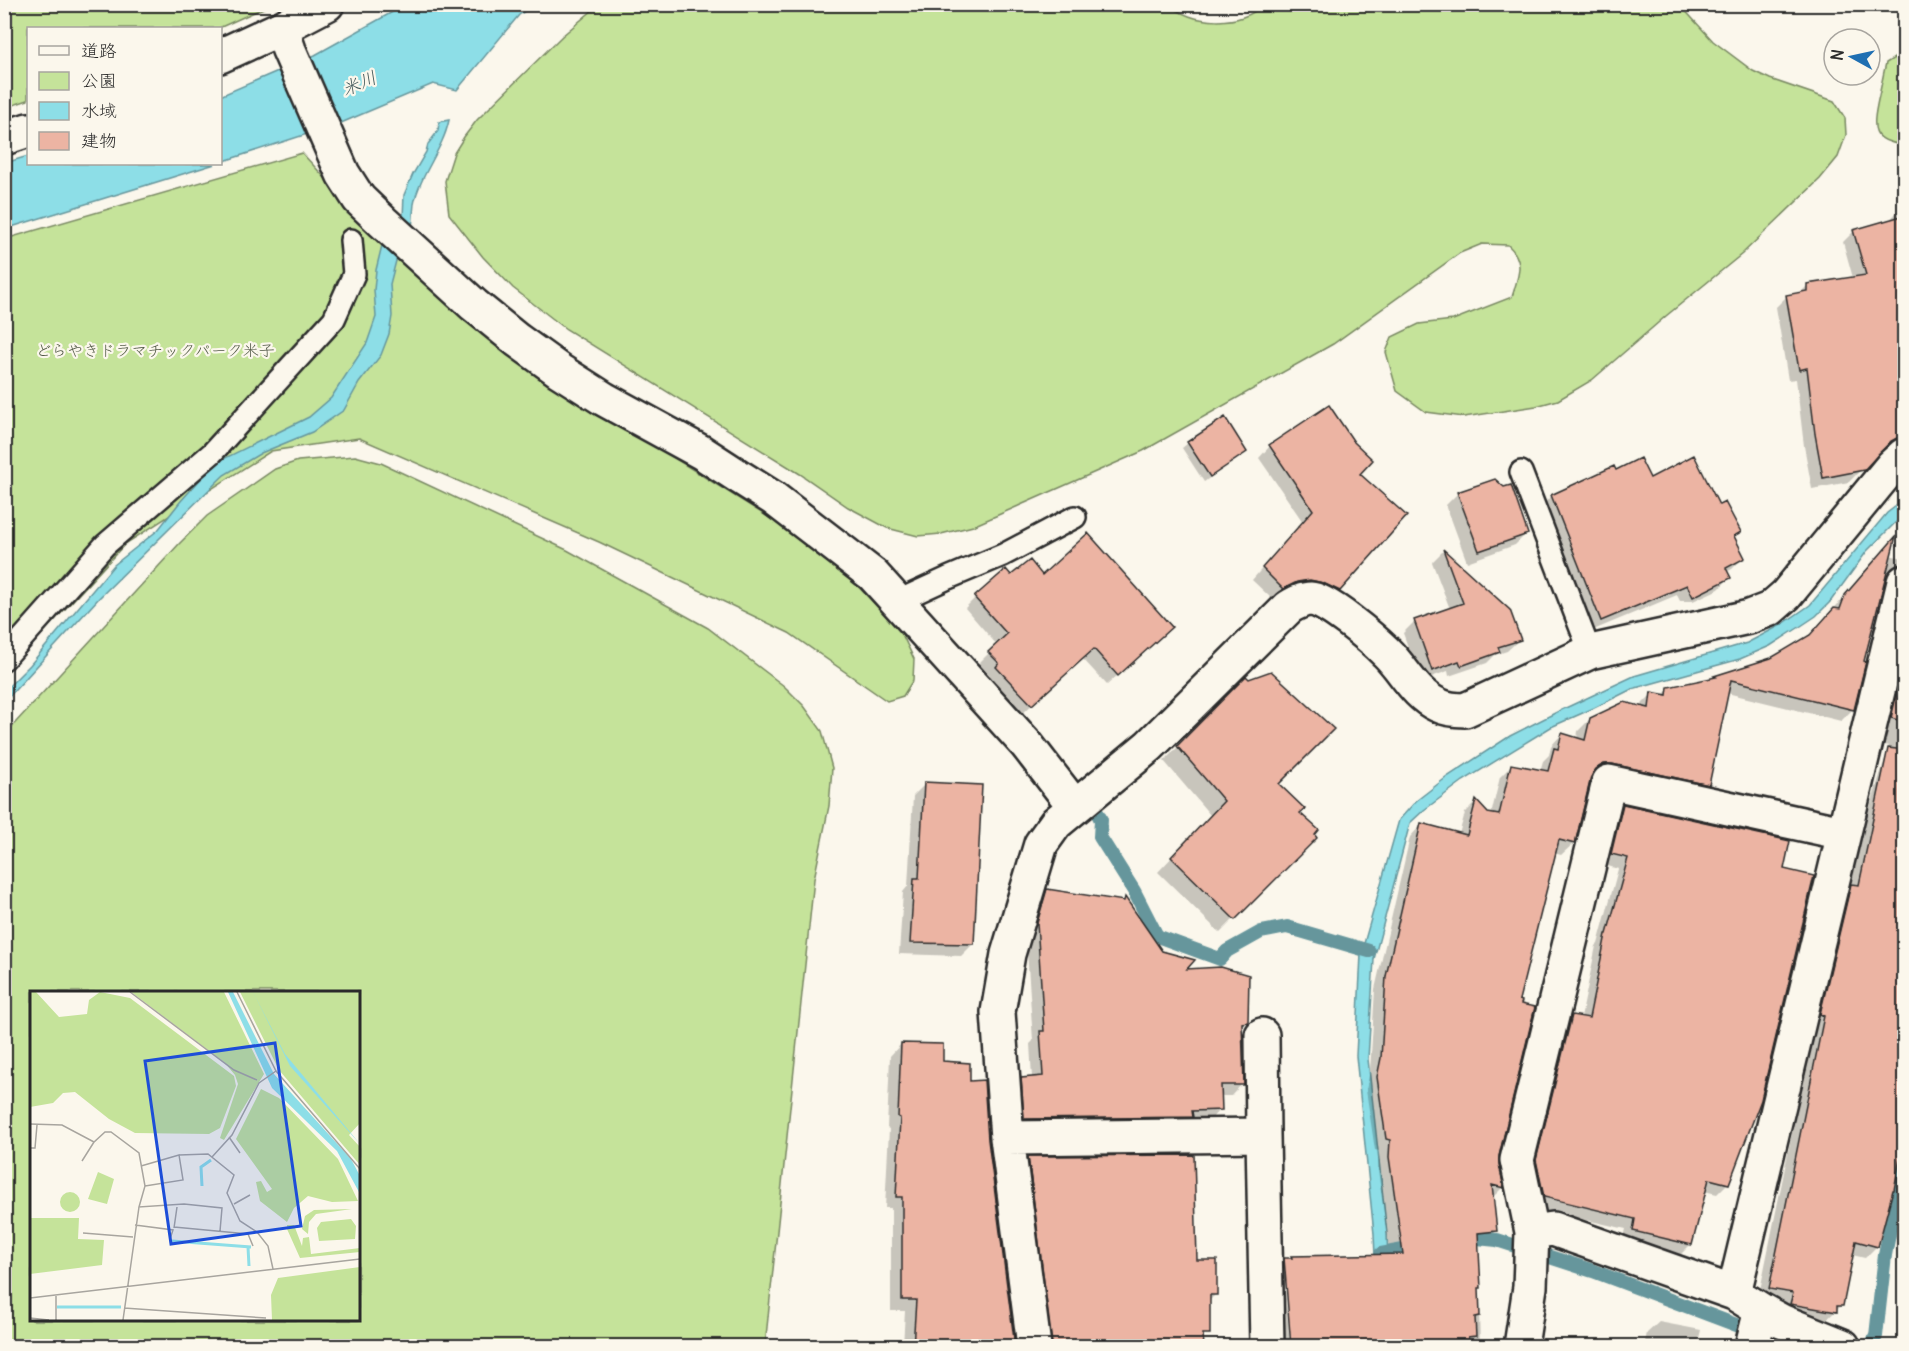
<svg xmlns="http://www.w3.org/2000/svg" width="1909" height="1351" font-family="Delius,'Klee One',sans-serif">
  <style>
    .green { fill: #c5e39a; stroke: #788762; stroke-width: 1.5; fill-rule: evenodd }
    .water { fill: #8ddee7; stroke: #66969c; stroke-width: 1.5 }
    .shadow { fill: #0003 }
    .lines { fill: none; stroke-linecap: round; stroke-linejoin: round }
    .stream { stroke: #66969c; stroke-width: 14 }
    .building { fill: #ecb4a3; stroke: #2b2b2b; stroke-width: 1.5 }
    .lane-casing { stroke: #2b2b2b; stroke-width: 26 }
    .street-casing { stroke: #2b2b2b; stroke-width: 38 }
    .secondary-casing { stroke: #2b2b2b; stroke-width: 38 }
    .lane { stroke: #fbf7ec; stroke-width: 21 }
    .street { stroke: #fbf7ec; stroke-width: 33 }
    .secondary { stroke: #fbf7ec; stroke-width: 33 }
    .labels { text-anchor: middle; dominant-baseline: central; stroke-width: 4.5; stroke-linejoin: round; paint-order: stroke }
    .park-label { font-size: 16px; fill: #525947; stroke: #fbf7ec }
    .water-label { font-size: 18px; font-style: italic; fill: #44585a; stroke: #fbf7ec }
    .inset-river { fill: none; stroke: #8ddee7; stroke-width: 3 }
    .inset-road { fill: none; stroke: #a8a59f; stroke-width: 1.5 }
    .view { fill: #1d4ed8; fill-opacity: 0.15; stroke: #1d4ed8; stroke-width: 3 }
    .inset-edge { fill: none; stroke: #2b2b2b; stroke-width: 3 }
  </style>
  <rect width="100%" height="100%" fill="#fbf7ec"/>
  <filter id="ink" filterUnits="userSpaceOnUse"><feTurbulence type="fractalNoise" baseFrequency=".0167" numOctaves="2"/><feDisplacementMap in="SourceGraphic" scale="12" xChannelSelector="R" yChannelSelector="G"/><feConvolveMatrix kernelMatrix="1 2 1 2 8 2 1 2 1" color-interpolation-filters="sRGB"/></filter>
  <g filter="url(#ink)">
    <path class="green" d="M600,4H1169C1190,25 1243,28 1263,4L1680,5L1713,41L1753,71L1770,79L1834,101L1845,118L1846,135L1838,157L1820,179L1742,254L1666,316L1592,380L1558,400L1536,406L1464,417L1426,412L1397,391L1386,352L1392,337L1419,324L1453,320L1512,297C1518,276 1526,262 1508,245L1482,244L1460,253L1333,344L1143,451L973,526L941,534L918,536L887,528L848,507L800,474L566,329L513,288L483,257L449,214L445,181L454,153L464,137L477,120L562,36Z
      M4,5L5,4L270,5L219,28H28V100L5,108Z
      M1904,52V145C1871,141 1872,129 1878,100C1881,88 1883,75 1886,63Z
      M302,153L361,217L615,421L808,542L845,573L900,630L914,659L913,680L903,696L887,701L789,633L599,542L359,438L271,451L125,544L5,674V239Z
      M355,456L381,463L567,550L708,628L784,686L804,706L822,731L832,768L829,806L814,879L765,1346H5V734L179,544L207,516L275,469L298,461ZM358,992V1320H32V992Z"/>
    <path class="water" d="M405,5H534L519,15L457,90L433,84L341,123L221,162L220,96L315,55Z
      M449,120C443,150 420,174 414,204C413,212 413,221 412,228L403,218L404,195L413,174L426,152L428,144L438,131L439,122Z
      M28,156V164H215L5,229V163Z
      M383,241L398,253L390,284L392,316L389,334L381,355L359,383L344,410L312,432L261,453L224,475L99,598L5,701V690L30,665L114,565L158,530L180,502L215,463L309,417L331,398L367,343L376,317L374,290L376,270Z
      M1904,500V516L1895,523L1867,551L1830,602L1816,616L1798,628L1770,646L1740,659L1632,689L1594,708L1551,727L1463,781L1424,810L1410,823L1374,959L1368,1059L1387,1234L1391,1346H1379L1374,1234L1356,1056L1361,954L1399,820L1416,801L1447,777L1510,736L1557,712L1634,676L1747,643L1781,625L1810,605L1887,513Z"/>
    <path class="shadow" d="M1904,210V421L1883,447L1849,482L1812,489L1804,446L1796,379L1788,380L1776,307L1787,296L1799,294L1808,285L1853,278L1843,242L1854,231L1889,221L1896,213Z
      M1188,443L1245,452L1204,482L1182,448Z
      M1353,443L1358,474L1339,590L1328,602L1285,593L1272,599L1252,580L1303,522L1259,458L1270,446Z
      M1613,468L1616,472L1649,480L1719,507L1739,532L1733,538L1743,558L1732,569L1726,572L1729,578L1719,589L1693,601H1680L1677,595L1591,631L1541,507L1551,496Z
      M1458,493L1527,533L1515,545L1467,562L1446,505Z
      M1443,551L1509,611L1519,640L1507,651L1495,655L1487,663L1449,676L1448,671L1420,681L1403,633L1414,622L1450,609L1432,562Z
      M1882,554L1904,558V579L1897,575H1886L1884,577L1853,709L1841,721L1727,693L1707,784L1695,796L1600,775H1590L1573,844L1561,855L1554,853L1517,1001L1497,1164L1502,1188L1492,1198L1496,1231L1484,1242L1477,1243L1480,1346H1293L1286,1267H1283L1290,1346H1279L1273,1272L1285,1260H1290L1292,1257L1390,1256L1378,1170L1379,1151L1375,1150L1366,1090L1370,1071L1375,989L1410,837L1421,825L1459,834L1465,813L1476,802L1488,814L1491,815L1500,777L1512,765L1540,771L1543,761L1549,755L1551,746L1562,734L1577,739L1578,731L1590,719L1639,707L1652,694L1662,696L1669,689L1714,677L1772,659L1808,638Z
      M1011,577H1042L1160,637L1107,685L1082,658L1021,715L987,679L990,675L978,664L997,645L965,608L975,598Z
      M1904,627V1116L1877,1246L1865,1258L1852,1255L1841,1306L1823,1323L1758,1300L1840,897L1851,886L1862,833L1889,746L1885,745L1887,732L1880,730Z
      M1246,678L1276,784L1315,837L1220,933L1158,872L1211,816L1164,761Z
      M925,784L973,944L961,956L899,954L903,892L908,886L913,796Z
      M1623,806L1728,1183L1717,1194L1704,1191L1691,1244L1680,1255L1623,1241L1626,1229L1534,1208L1526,1172L1561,1027L1572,1016L1581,1018L1596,946L1598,944L1618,869L1601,864L1613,817Z
      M1048,891L1122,902L1125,899L1161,953L1246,1021L1241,1026L1242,1084L1231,1096H1220V1109L1209,1121L1036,1130V1120L1013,1119L1011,1090L1022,1079L1032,1078L1030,1044L1033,1041L1026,935L1036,902Z
      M901,1044L942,1062L969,1082L983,1081L992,1177L976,1346H903L905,1311H891V1208H885L889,1129L887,1128L890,1056Z
      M1036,1169L1196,1262L1216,1294L1205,1305L1037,1312Z
      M1659,1322L1701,1330L1697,1346H1644L1647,1333Z"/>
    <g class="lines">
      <path class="stream" d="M1098,814L1101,820L1100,837L1134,891L1157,936L1220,959L1227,951L1261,932L1287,927L1369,951
        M1462,1241L1477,1238L1497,1240L1593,1271L1792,1346
        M1381,1254L1420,1247
        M1871,1346L1876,1336L1885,1255L1904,1159"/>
    </g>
    <path class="building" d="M1905,215V437H1899L1891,441L1864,470L1823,478L1815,434L1807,368L1799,370L1786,295L1807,291V284L1866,275L1853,230Z
      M1329,405L1354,442L1373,460L1360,474L1407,516L1340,591L1323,583L1310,580L1297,582L1283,589L1262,568L1313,510L1269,445Z
      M1225,417L1247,452L1210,477L1187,442Z
      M1694,455L1719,505L1725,502L1741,532L1734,536L1745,558L1726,568L1731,578L1693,597L1687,585L1601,621L1551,495L1614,466L1616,470L1640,458L1650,478Z
      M1495,479L1504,487L1511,485L1528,534L1479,551L1457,492Z
      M1088,533L1172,627L1118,676L1094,649L1032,705L996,667L999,663L988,652L1007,634L974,597L1006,569L1011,575L1030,560L1042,575Z
      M1896,536L1864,661L1866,662L1854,710L1731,680L1709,785L1612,764H1604L1596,769L1591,777L1575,844L1559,840L1519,1000L1522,1001L1521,1004L1535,1007L1499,1156V1164L1504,1188L1492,1185L1497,1231L1478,1233L1481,1288H1479L1480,1316L1475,1317L1476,1336L1468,1337L1470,1347H1291L1284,1258H1292L1291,1256L1403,1254L1389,1157L1390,1140L1386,1139L1377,1077L1381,1058L1386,976L1421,823L1467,835L1476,800L1488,813L1499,815L1511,764L1548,771L1554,748L1558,749L1562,733L1585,740L1590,718L1624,702L1649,708L1651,692L1667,695L1668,687L1716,677L1714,676L1771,658L1810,635L1834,608L1840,609L1845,595Z
      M1443,549L1510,610L1521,640L1498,647L1500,652L1461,666L1459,661L1432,671L1414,620L1463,603Z
      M1904,664H1905V722L1891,718Z
      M1271,671L1334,729L1279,784L1305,809L1300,813L1319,830L1315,835L1317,838L1235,920L1171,857L1224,801L1177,746L1246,676L1249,679Z
      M1888,748L1905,750V1125L1903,1142L1894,1190H1893L1878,1247L1856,1241L1843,1306H1837V1312L1790,1304L1793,1293L1769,1289L1824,1016L1820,1014L1851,884L1859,885Z
      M924,782L982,785L974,944L910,943L914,878H919Z
      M1623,804L1790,841L1784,869L1814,876L1761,1100L1729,1184L1709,1179L1692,1245L1633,1231L1635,1219L1544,1197L1536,1160L1572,1015L1589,1018L1606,934H1607L1628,858L1611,854Z
      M1047,889L1124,901L1125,897L1162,951L1195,960L1187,969L1221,967L1249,975L1248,1022L1242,1023L1244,1085H1221L1222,1110L1192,1111L1193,1117L1024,1119L1021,1078L1043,1076L1040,1031H1044L1037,923Z
      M901,1043L943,1044V1061L970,1063V1081L984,1080L988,1140L1015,1347H913L916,1300H902V1197H896L900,1118L898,1117Z
      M1194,1155L1197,1260H1217V1295H1210V1334H1203L1204,1347H1052L1028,1156Z"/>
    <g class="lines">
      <defs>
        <path id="lane" d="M1521,472L1590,652
          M898,601L948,578L1003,555L1075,517
          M4,659L105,545L212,453L334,319L354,274L351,240"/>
        <path id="street" d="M281,28L289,50L343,174L359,199L383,222L474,305L517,340L560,371L604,399L701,452L738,476L773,498L873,575L1027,745L1075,807
          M1262,1035L1263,1135
          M1007,1138L998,1012L1008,954L1041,844L1056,823L1149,746L1289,607C1296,603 1303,599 1311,599C1326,599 1374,640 1386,652C1404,669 1415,695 1438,705C1446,709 1456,710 1465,710L1590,652L1749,617L1770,609L1786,595L1892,466L1904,455
          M1532,1232L1553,1229L1734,1293L1761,1310
          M1734,1293L1904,582
          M1034,1346L1007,1138L1263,1135L1267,1346
          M1521,1346L1530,1287L1532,1232L1517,1160L1609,782L1843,833
          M1752,1346L1761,1310L1781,1321L1843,1346"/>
        <path id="secondary" d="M220,56L281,28L327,4
          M4,138L28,130"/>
      </defs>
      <use href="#lane" class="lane-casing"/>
      <use href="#street" class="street-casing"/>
      <use href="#secondary" class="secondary-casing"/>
      <use href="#lane" class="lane"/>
      <use href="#street" class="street"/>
      <use href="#secondary" class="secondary"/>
    </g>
  </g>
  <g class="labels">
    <g class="park-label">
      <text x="155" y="350">どらやきドラマチックパーク米子</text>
    </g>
    <g class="water-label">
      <text transform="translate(359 83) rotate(-23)">米川</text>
    </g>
  </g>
  <g transform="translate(30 991)">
    <rect width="330" height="330" fill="#fbf7ec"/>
    <path d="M0,1H6L29,26L57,23L59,9L70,1L100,7L204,85L206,95L190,137L179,143L105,142L79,128L45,101L33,102L23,112L0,116ZM101,1H194L234,83L194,149L190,147L208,93L205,84L194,71ZM210,1H330V132L319,144L330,156V174L249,79ZM231,98L249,107L308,168L328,210L302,211L278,205L264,217L257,231L230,210L226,191L231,190L237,201L242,198L206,148ZM68,181L84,188L77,213L58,208ZM30 211a10 10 0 1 1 20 0a10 10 0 1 1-20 0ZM322,218L286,223L279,231L278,243L272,238L275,225L284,219ZM0,227H49L48,248L74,249L72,274L0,283ZM321,228L326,235L325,248L289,250L287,237L291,231ZM264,234L272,255L273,247L279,246L281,263L330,257V261L270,267L257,238V234ZM330,276V329H242L241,304L248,287Z" fill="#c5e39a"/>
    <path d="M198,1H203L244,83L321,168L330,185V203L307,160L242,97ZM223,1L255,63L330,153L260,75Z" fill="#8ddee7"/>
    <path class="inset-river" d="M172,195L171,176L181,169M142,250L221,256M218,256L219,275M27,316H91"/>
    <path class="inset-road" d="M100,1L204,79L227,89M207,1L246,80L330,178M0,133L32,134L64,151L75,141H81L109,162L115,195L109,216L154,213L192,217L190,240M199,146L210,162M1,157H5L7,134M149,164L178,163L204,184L197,202L210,230L227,241L238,255L243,278M182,166L202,144L229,92L246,80M52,170L64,151M111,175L149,164L153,189L115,195M204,213L220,204M105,234L143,239L140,248M144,236L218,243L223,255M144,237L147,216M53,242L103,246M0,307L330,268M94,317L236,327M0,327L19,329M26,329V304M93,329L109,216"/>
    <path class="view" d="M245,52L271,235L141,253L115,70Z"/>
    <rect width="330" height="330" class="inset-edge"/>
  </g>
  <rect width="1909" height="1351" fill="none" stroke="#fbf7ec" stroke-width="24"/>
  <rect x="12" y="12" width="1885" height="1327" fill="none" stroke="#2b2b2b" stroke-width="2" filter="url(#ink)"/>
  <rect x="27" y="27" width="195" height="138" fill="#fbf7ec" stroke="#a8a59f" stroke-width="1.5"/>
  <rect x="39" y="46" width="30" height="9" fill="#fbf7ec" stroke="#a8a59f" stroke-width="1.5"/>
  <text x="81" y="57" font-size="18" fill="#2b2b2b">道路</text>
  <rect x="39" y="72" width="30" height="18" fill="#c5e39a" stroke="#a8a59f" stroke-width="1.5"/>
  <text x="81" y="87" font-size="18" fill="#2b2b2b">公園</text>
  <rect x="39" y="102" width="30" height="18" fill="#8ddee7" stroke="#a8a59f" stroke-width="1.5"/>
  <text x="81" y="117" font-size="18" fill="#2b2b2b">水域</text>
  <rect x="39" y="132" width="30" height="18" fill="#ecb4a3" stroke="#a8a59f" stroke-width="1.5"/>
  <text x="81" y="147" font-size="18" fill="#2b2b2b">建物</text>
  <g transform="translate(1852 57) rotate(278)"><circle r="28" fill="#fbf7ec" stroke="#a8a59f" stroke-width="1.5"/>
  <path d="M0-4.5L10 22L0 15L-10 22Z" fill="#1f6fb2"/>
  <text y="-9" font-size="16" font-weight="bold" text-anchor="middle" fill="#2b2b2b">N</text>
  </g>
</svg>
